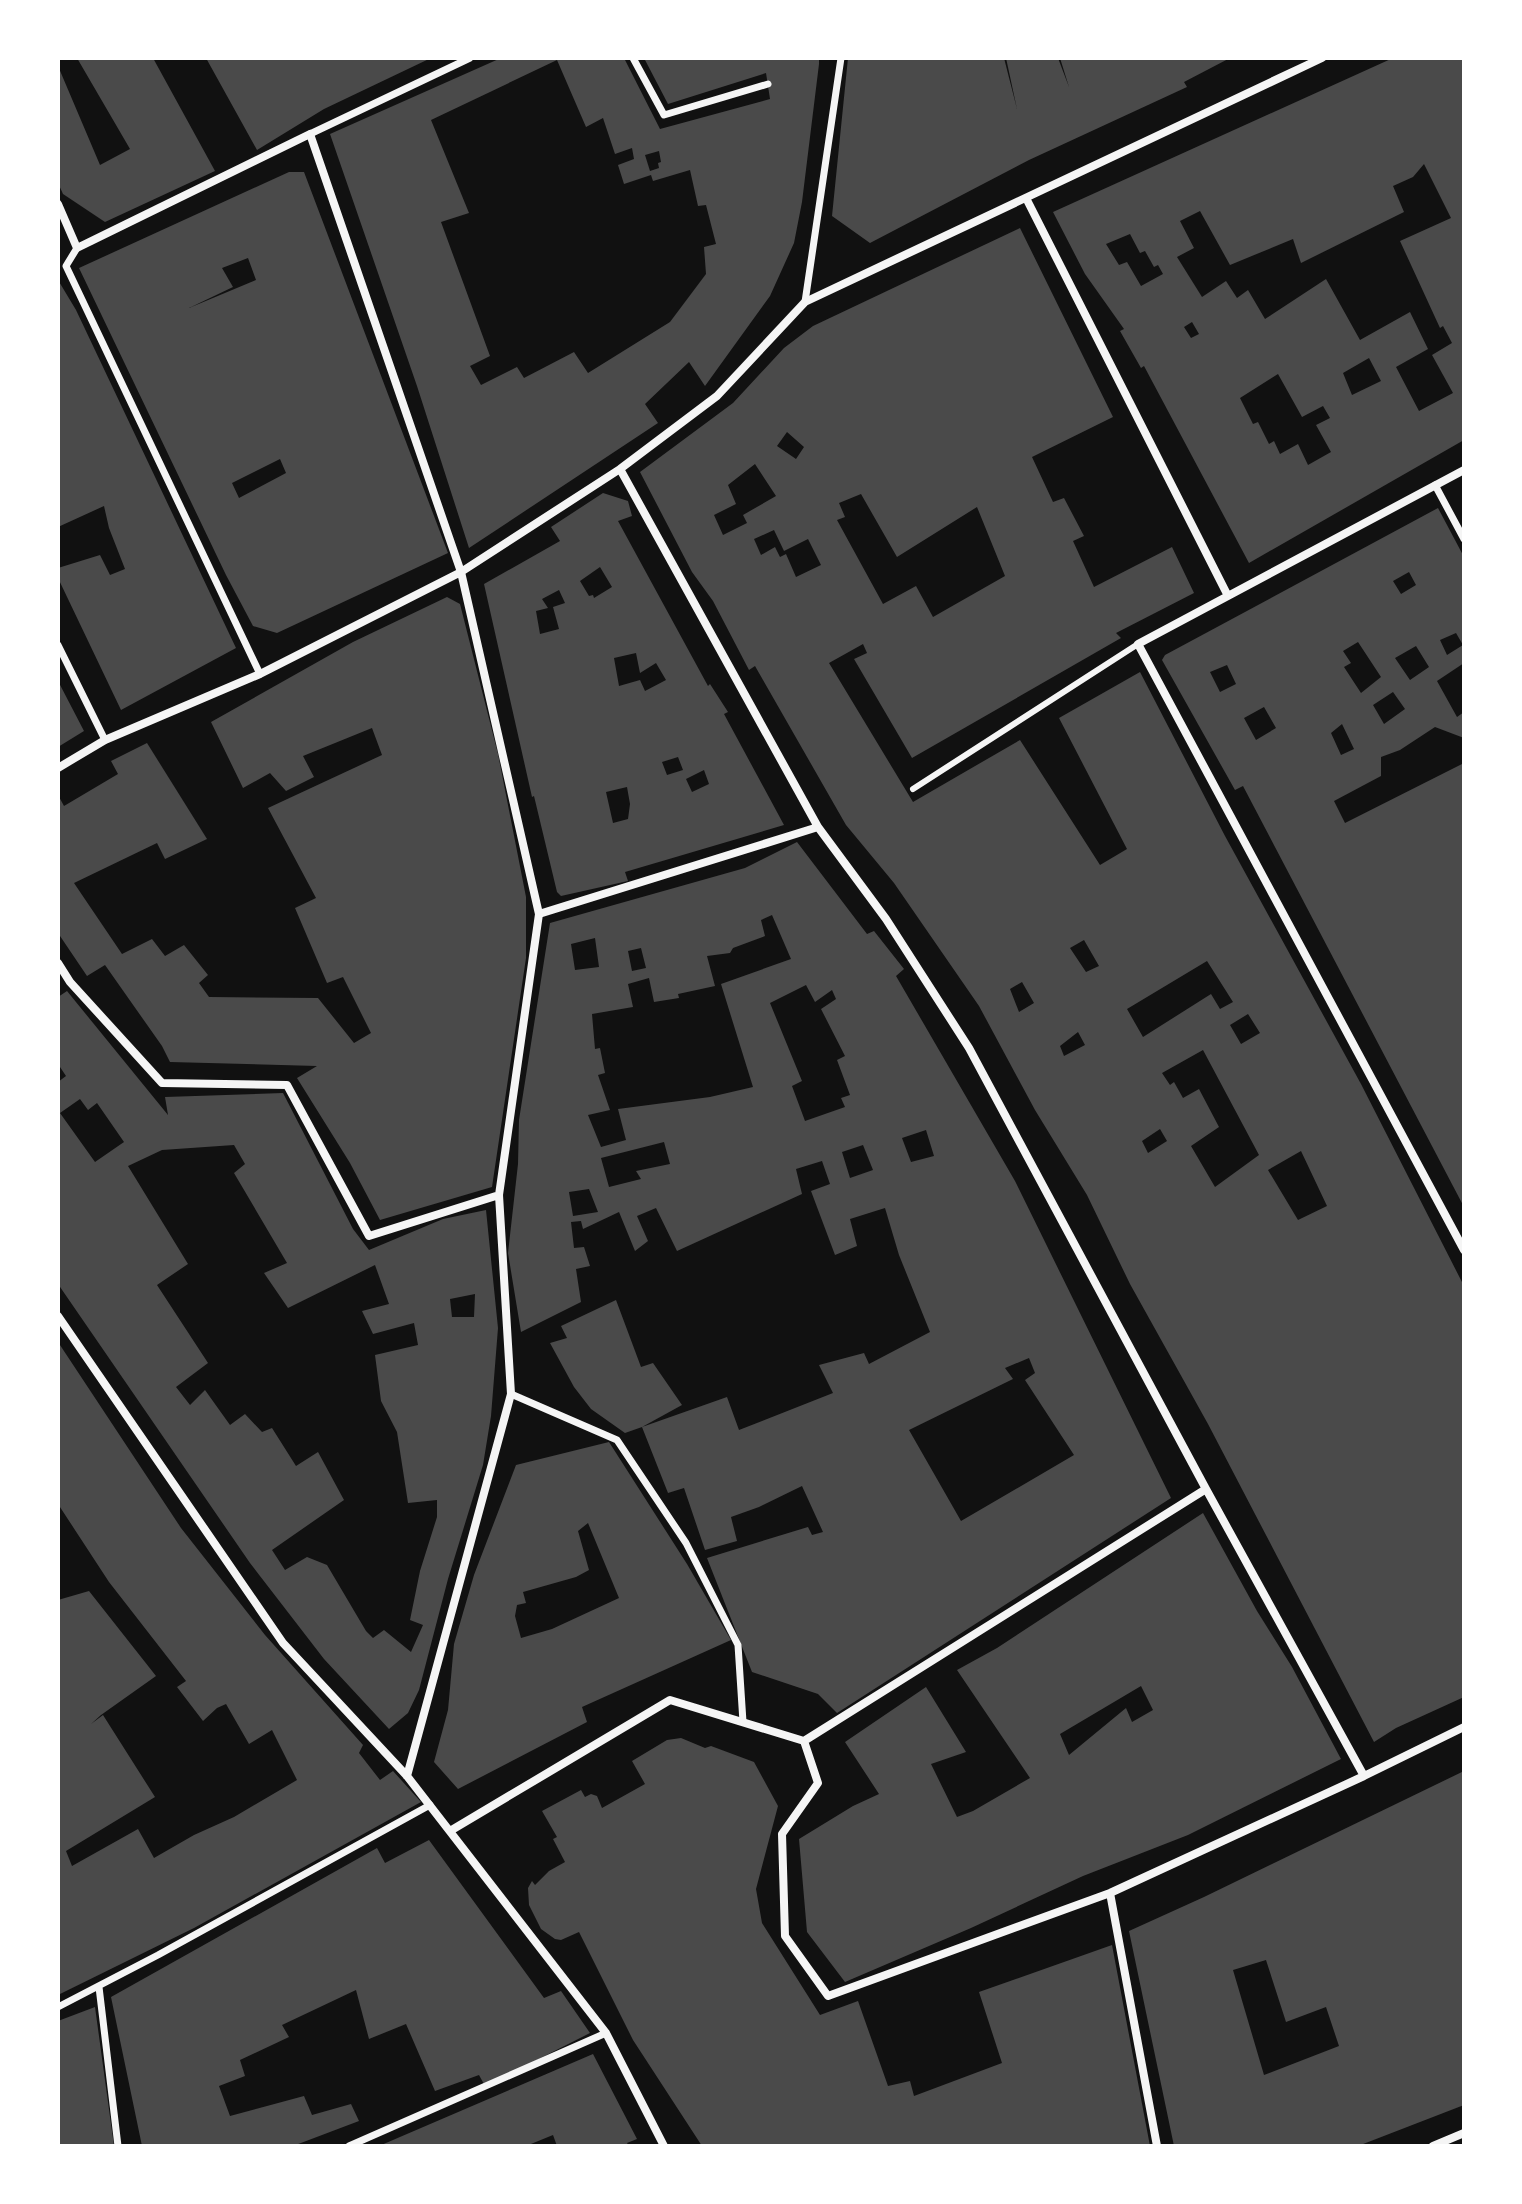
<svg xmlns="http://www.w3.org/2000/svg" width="1522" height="2204" font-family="'Alegreya Sans',sans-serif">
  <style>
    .building { fill: #4a4a4a; fill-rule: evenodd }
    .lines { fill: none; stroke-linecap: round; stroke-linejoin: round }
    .service { stroke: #f5f5f5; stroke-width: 6 }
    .pedestrian { stroke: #f5f5f5; stroke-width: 7 }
    .minor { stroke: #f5f5f5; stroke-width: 8 }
  </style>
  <rect width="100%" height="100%" fill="#111"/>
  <path class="building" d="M77,58H153L215,171L105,222L63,194L58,183V66L100,165L130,149Z
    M206,58H431L324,109L257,150Z
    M501,58H624L660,129L770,99L766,73L668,104L644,58H819V64L802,202L794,243L770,296L705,386L689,362L645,404L658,423L469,548L417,386L330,134ZM557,60L586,127L603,118L615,154L632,148L634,159L618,165L624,184L651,175L653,181L690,170L698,206L706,205L716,244L704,247L706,274L670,322L588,373L574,352L524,378L517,367L481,385L470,366L490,356L441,222L469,213L431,120ZM659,151L661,162L658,163L659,168L650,171L645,155Z
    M848,58H1004L1017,109L1006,58H1058L1069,87L1060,58H1230L1184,82L1187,87L1029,160L870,243L832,216Z
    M1393,58H1464V440L1249,563L1144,366L1141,368L1120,331L1124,329L1085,274L1053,212ZM1424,164L1451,218L1400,241L1440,328L1443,326L1452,343L1432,355L1453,393L1419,411L1396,367L1428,349L1410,312L1360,340L1326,279L1265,319L1248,290L1237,298L1226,281L1202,297L1177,257L1194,248L1180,221L1200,211L1230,265L1293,239L1301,263L1404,212L1393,186L1413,177ZM1130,234L1140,253L1145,251L1154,267L1158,265L1163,274L1141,286L1127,262L1119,265L1106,244ZM1192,322L1199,334L1191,338L1184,327ZM1369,358L1381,381L1352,395L1343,373ZM1278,374L1302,417L1323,406L1330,418L1316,425L1331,452L1308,465L1298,444L1280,454L1274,441L1269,444L1258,422L1253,424L1240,398Z
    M289,172H304L448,553L277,633L253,626L226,575L79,268ZM248,258L256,280L189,308L233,287L222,268ZM280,459L286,473L239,498L232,483Z
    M1020,228L1113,417L1032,457L1053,502L1064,498L1084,536L1073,541L1094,587L1172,547L1194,593L1116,633L1121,638L912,758L854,659L867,653L863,644L829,663L913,802L1020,740L1100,865L1127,849L1059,718L1140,672L1225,836L1361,1084L1464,1286V1697L1396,1728L1374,1742L1208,1424L1130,1284L1087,1195L1035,1110L979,1006L894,883L846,825L755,666L749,670L713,601L692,572L640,472L733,403L784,348L813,326ZM787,432L804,447L796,459L777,446ZM755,464L776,496L743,515L747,523L723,535L714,515L736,504L728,485ZM861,494L897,557L977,507L1005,576L933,617L916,586L883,604L837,520L845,517L839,503ZM774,530L784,551L808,539L821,565L796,577L786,554L780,557L775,547L761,555L754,539ZM1084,940L1099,966L1086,972L1070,948ZM1207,961L1233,1002L1220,1009L1211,994L1143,1037L1127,1009ZM1022,982L1034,1003L1019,1012L1010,989ZM1248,1014L1260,1033L1241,1044L1230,1025ZM1078,1032L1085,1045L1064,1056L1060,1046ZM1203,1050L1259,1155L1215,1187L1191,1146L1219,1127L1199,1089L1183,1098L1174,1082L1170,1085L1162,1073ZM1160,1129L1167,1141L1148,1153L1142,1141ZM1301,1151L1327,1206L1298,1220L1268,1170Z
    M58,280L76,310L236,648L121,710L58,578V568L100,555L110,575L125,569L109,528L104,506L58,527Z
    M603,493L628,501L632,516L618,521L708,686L710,684L728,712L724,714L784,825L625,872L628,881L561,896L557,892L534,796L532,797L484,584L560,541L551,527ZM600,567L612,587L594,598L593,595L589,596L580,581ZM559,590L565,603L553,607L559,629L540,634L536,611L548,608L542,599ZM636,653L640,673L656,663L666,680L645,691L640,680L619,686L614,658ZM678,757L683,770L667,775L662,762ZM704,770L709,784L692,792L686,779ZM627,787L630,804L628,819L613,823L606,792Z
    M1438,508L1464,557V663L1437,681L1457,717L1464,712V738L1435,727L1400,750L1381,757V776L1334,801L1345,823L1464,763V1207L1243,786L1235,790L1162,660L1165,655ZM1409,572L1416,585L1401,594L1393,581ZM1456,633L1463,645L1447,655L1440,640ZM1358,642L1381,677L1361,693L1344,667L1351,663L1343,651ZM1416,646L1429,667L1410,680L1395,658ZM1227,665L1236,684L1220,692L1210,672ZM1393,692L1405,709L1384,724L1373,705ZM1264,707L1276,728L1256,740L1244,718ZM1342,724L1354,749L1341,755L1331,733Z
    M447,597L460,604L498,754L526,897V958L492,1187L380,1220L350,1163L297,1078L317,1066L170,1062L162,1046L105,965L87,976L58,933V795L64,806L118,774L111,761L147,743L207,839L165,859L157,843L74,883L122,954L152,939L165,956L184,945L208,975L199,983L209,997L318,998L354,1043L371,1033L343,977L327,983L295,908L316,898L268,808L382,755L372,728L303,756L314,777L286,791L270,773L243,788L211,722L353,642Z
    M58,681L84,731L58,747Z
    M797,842L867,934L874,931L904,969L896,976L1015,1181L1171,1498L837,1713L818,1694L752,1672L707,1558L808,1527L812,1535L823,1532L802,1486L759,1507L731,1517L737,1541L705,1550L684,1488L668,1493L642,1427L625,1433L591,1409L574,1387L550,1343L567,1338L561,1326L616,1300L641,1367L653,1363L682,1405L642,1427L727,1397L739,1430L833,1393L819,1365L864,1353L869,1364L930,1332L899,1255L885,1208L850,1219L857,1246L835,1255L811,1191L830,1184L822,1161L796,1169L802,1194L677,1251L656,1208L637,1216L648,1241L635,1251L619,1212L583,1229L581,1221L571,1222L574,1248L584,1247L590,1266L576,1269L581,1302L521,1332L508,1253L518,1164L519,1120L550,923L745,868ZM772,915L791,959L721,984L753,1087L710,1097L618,1109L626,1140L601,1147L588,1115L610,1110L598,1075L605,1073L600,1048L595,1049L592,1014L633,1007L628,984L649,978L654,1002L679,998L678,994L715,986L707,956L730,953L733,948L765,936L761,920ZM595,938L599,967L575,970L571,944ZM641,948L646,968L632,971L628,951ZM806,985L815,1002L832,990L836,999L821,1009L845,1056L837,1060L850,1095L841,1098L845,1107L805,1121L792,1086L802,1081L770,1003ZM926,1130L934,1156L911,1162L902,1138ZM664,1142L670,1164L636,1171L641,1179L609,1187L601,1158ZM863,1145L873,1170L850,1178L842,1152ZM589,1189L598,1212L573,1216L569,1192ZM1029,1358L1035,1373L1025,1380L1074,1455L961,1521L909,1430L1013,1379L1005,1368Z
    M67,991L168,1115L165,1097L283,1093L353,1229L369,1250L443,1219L486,1210L498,1328L491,1416L483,1465L448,1579L419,1690L408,1713L389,1729L324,1659L250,1563L58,1284V1082L66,1076L58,1064V997ZM80,1099L88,1110L97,1103L124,1142L95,1162L60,1113ZM234,1145L245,1164L234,1173L287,1263L264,1273L288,1308L375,1265L389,1304L362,1311L373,1334L414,1323L418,1345L375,1355L381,1401L397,1432L408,1503L437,1500V1517L420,1571L410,1620L423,1625L411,1652L384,1630L373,1638L366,1631L327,1565L307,1557L285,1570L272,1550L344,1500L318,1452L296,1466L272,1428L262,1432L245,1414L230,1425L205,1390L190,1405L176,1387L208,1363L157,1285L188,1264L128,1166L162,1150ZM475,1294L474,1317H452L450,1299Z
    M58,1342L181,1528L265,1635L363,1745L359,1753L380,1780L393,1771L421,1802L194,1928L58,1995V1600L89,1591L156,1676L101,1715L91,1724L103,1715L155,1797L66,1851L72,1866L138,1829L154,1858L194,1835L234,1817L297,1780L272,1730L249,1744L226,1704L217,1708L203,1721L177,1687L186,1681L109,1582L58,1504Z
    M609,1442L687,1564L731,1640L582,1707L587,1722L458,1789L434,1762L448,1710L454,1644L474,1575L516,1465ZM588,1523L619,1598L552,1629L521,1638L515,1616L517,1605L526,1603L523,1592L576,1577L589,1570L578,1531Z
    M1203,1513L1257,1611L1292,1667L1341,1759L1188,1835L1083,1876L971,1928L845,1982L807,1932L799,1839L853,1806L879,1794L845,1742L926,1687L966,1752L931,1764L957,1817L973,1811L1030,1778L957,1670L997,1648ZM1141,1686L1153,1710L1132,1722L1126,1708L1069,1755L1060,1734Z
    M681,1738L705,1748L711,1746L754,1762L778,1806L756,1889L762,1923L820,2015L858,2001L888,2086L910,2081L914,2096L1002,2063L979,1992L1112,1945L1150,2146H702L633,2040L579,1932L561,1940L555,1939L541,1929L529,1905L528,1888L532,1881L535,1885L549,1871L565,1862L553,1839L557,1837L542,1811L581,1790L585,1797L591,1794L597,1796L602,1808L645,1784L632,1761L667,1740Z
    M1464,1771V2105L1358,2146H1174L1129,1931L1204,1897ZM1266,1960L1286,2022L1326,2007L1339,2046L1264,2075L1233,1970Z
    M429,1840L544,1998L561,1991L590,2033L485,2086L479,2075L435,2091L406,2024L369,2039L356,1990L282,2025L289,2037L240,2060L245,2076L219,2086L230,2116L304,2096L312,2115L351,2104L359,2121L293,2146H142L111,1997L377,1848L385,1863Z
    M95,2007L114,2146H58V2021Z
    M593,2054L637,2139L627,2143L629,2146H557L553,2135L526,2146H379Z"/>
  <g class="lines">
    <path class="service" d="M913,789L1138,644"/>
    <path class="pedestrian" d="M633,58L664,115L768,84
      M310,134L470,58
      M77,248L66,266L260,674
      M805,302L841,58
      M1435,485L1464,539
      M58,645L105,740
      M511,1394L617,1440L686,1543L738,1645L743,1722
      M99,1987L118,2146
      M58,2007L158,1955L430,1805
      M349,2146L606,2033"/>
    <path class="minor" d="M1026,198L1228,596
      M58,204L77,248L310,134L461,572L539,914L499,1195L511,1394L407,1776
      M620,469L818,827L886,919L969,1048L1206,1489L1364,1776
      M1464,470L1138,644L1464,1250
      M58,768L105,740L260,674L461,572L620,469L717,396L805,302L1322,58
      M539,914L818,827
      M58,963L70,982L162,1083L287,1085L369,1236L499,1195
      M58,1316L283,1643L407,1776L606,2033L664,2146
      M804,1741L818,1783L782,1834L785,1936L828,1996L1110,1893L1364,1776L1464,1727
      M804,1741L1206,1489
      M450,1831L670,1700L804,1741
      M1110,1893L1157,2146
      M1433,2146L1464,2133"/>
  </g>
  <rect width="1522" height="2204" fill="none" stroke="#ffffff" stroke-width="120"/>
</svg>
